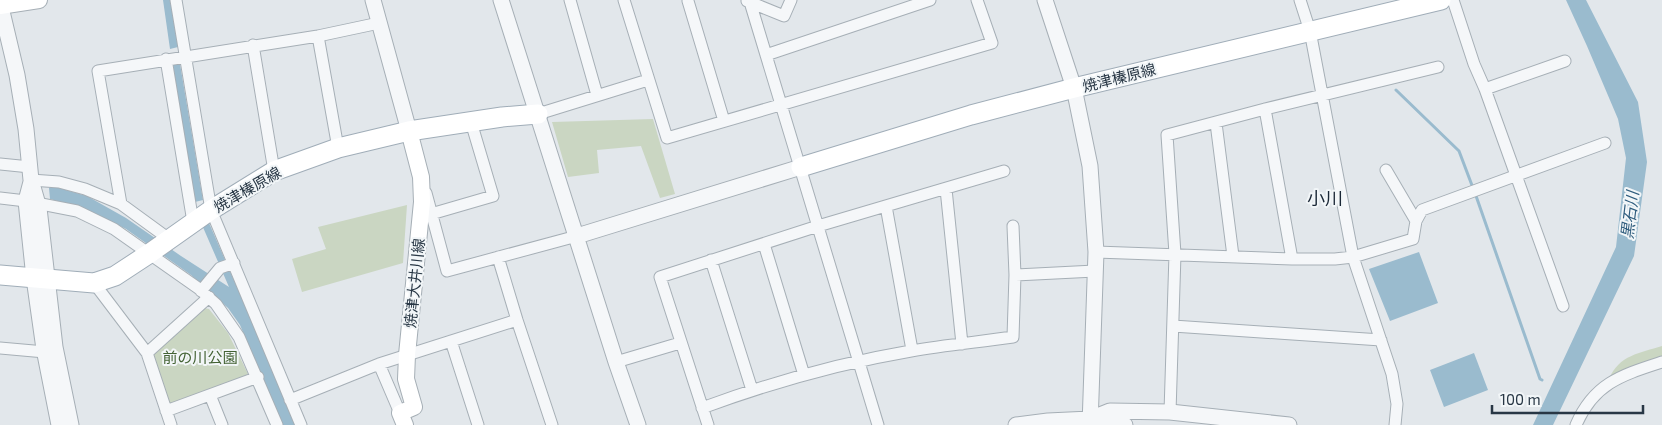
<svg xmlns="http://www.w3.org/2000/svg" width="1662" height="425" font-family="'Exo 2','Noto Sans JP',sans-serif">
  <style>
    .green { fill: #cad6c2 }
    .water { fill: #9abbce }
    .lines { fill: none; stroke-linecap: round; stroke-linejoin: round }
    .stream { stroke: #9abbce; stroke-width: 3 }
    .minor-casing { stroke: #a6afb6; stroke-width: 13 }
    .tertiary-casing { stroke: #a6afb6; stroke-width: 17 }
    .secondary-casing { stroke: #a6afb6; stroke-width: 18 }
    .primary-casing { stroke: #a0adb8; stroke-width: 21 }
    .minor { stroke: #f5f7f9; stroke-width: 11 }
    .tertiary { stroke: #f5f7f9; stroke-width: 15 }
    .secondary { stroke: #fff; stroke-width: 16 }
    .primary { stroke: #fff; stroke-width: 19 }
    .labels { text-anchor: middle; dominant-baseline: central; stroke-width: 4; stroke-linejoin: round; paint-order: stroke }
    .street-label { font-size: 15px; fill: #283745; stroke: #f2f6f8 }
    .park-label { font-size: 15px; fill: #436234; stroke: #f2f6f8 }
    .water-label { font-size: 16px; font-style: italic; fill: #2e5c7d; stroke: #f2f6f8 }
    .quarter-label { font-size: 18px; fill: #1a2736; stroke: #f2f6f8 }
  </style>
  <rect width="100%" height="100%" fill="#e2e7eb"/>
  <path class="green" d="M653,119L675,194L660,198L641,146L597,150L599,173L568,177L552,122Z
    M407,205L403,263L302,292L292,259L326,249L318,227Z
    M204,308L209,309L228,333L248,374L244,377L172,404L168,401L152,353Z
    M1662,346V361L1609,379C1619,355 1640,353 1662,346Z"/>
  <path class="water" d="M163,0H170L178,47L170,49Z
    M1566,0H1586L1638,102L1647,162L1634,256L1553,425H1533L1616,247L1626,158L1618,119L1587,46Z
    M180,64L203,200L195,202L173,65Z
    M52,186L87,196L126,218L181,256L229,287L202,225L209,223L297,425H282L240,325L228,308L191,275L126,229L86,209L50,199L49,188Z
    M1419,252L1438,303L1390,321L1369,269Z
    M1474,353L1488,390L1444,407L1430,370Z"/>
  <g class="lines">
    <path class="stream" d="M1396,90L1459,151L1473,188
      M1475,193L1540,379L1542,380"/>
    <defs>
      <path id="minor" d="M176,0L211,210L301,425
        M570,0L597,95
        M624,0L667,138L992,43L977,0
        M1300,0L1310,31L1353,257L1392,374L1397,404L1395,425
        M1453,0L1474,64L1485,89L1563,306
        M688,1L724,121
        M747,1L784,16L791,0
        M750,2L878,425
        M318,36L338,148
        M253,45L274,171
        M766,55L930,0
        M166,59L193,222
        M1485,89L1565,61
        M1265,109L1292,259
        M538,114L648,80
        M1216,123L1233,256
        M0,164L30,167
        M1386,170L1416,221
        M31,180L59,182L85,189L121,204L169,239
        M946,189L962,344
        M426,193L447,271L577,236
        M0,198L26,201L77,211L114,229L198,288L216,304L239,337L277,425
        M121,204L98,71L318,36L379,23
        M886,206L912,350
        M431,214L493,196L471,122
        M764,244L804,375
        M1096,252L1292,259H1335L1353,257L1413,239L1416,221L1422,210L1605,143
        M498,257L517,320L552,425
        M711,260L752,390
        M1015,275L1095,271
        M94,283L147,353L171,425
        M201,291L220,268L234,263
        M1173,326L1381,340
        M451,341L478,425
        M0,348L45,352
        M147,353L209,297
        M616,362L680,343
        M379,364L400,413
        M210,395L222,425
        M290,400L379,364L517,320
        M702,408C770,383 840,363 911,351C945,345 979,342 1013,337L1015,275L1013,226
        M166,411L258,377
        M1170,412L1175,254L1167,135L1265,109L1438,67
        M708,425L660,277L818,226L1004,171
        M1576,425C1594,383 1622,375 1662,362"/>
      <path id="tertiary" d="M373,0L409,131
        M501,0L616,362L638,425
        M1045,0L1074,88L1090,166L1096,252L1090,425
        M0,3L17,75L26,129L31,180L39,208L55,347L71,425
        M31,182L26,201L34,278L44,349L59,425
        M577,236L801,167
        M1090,419L1110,411L1170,412L1289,425
        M1016,425L1048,421L1090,419L1109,424L1125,425"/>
      <path id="secondary" d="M0,6L39,0
        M405,425L400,413L414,407L406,379L407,355L422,202L421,177L409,131"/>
      <path id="primary" d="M801,167L971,115L1074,88L1441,0
        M0,275L94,283L115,276L150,253L211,210L274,171L338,148L409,131L502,117L538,114"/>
    </defs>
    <use href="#minor" class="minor-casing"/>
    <use href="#tertiary" class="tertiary-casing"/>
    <use href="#secondary" class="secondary-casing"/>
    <use href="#primary" class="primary-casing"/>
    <use href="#minor" class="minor"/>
    <use href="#tertiary" class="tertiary"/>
    <use href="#secondary" class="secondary"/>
    <use href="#primary" class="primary"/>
  </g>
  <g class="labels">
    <g class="street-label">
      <text transform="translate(1119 77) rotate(-14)">焼津榛原線</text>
      <text transform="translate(247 189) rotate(-30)">焼津榛原線</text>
      <text transform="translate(414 283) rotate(-84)">焼津大井川線</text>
    </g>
    <g class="park-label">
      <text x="200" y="357">前の川公園</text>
    </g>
    <g class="water-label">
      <text transform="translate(1629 215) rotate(-83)">黒石川</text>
    </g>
    <g class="quarter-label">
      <text x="1325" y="198">小川</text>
    </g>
  </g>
  <path d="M1492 405v8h151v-8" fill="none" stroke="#283745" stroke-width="2.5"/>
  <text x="1500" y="405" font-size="15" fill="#283745" stroke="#f2f6f8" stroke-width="4" paint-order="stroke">100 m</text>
</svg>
